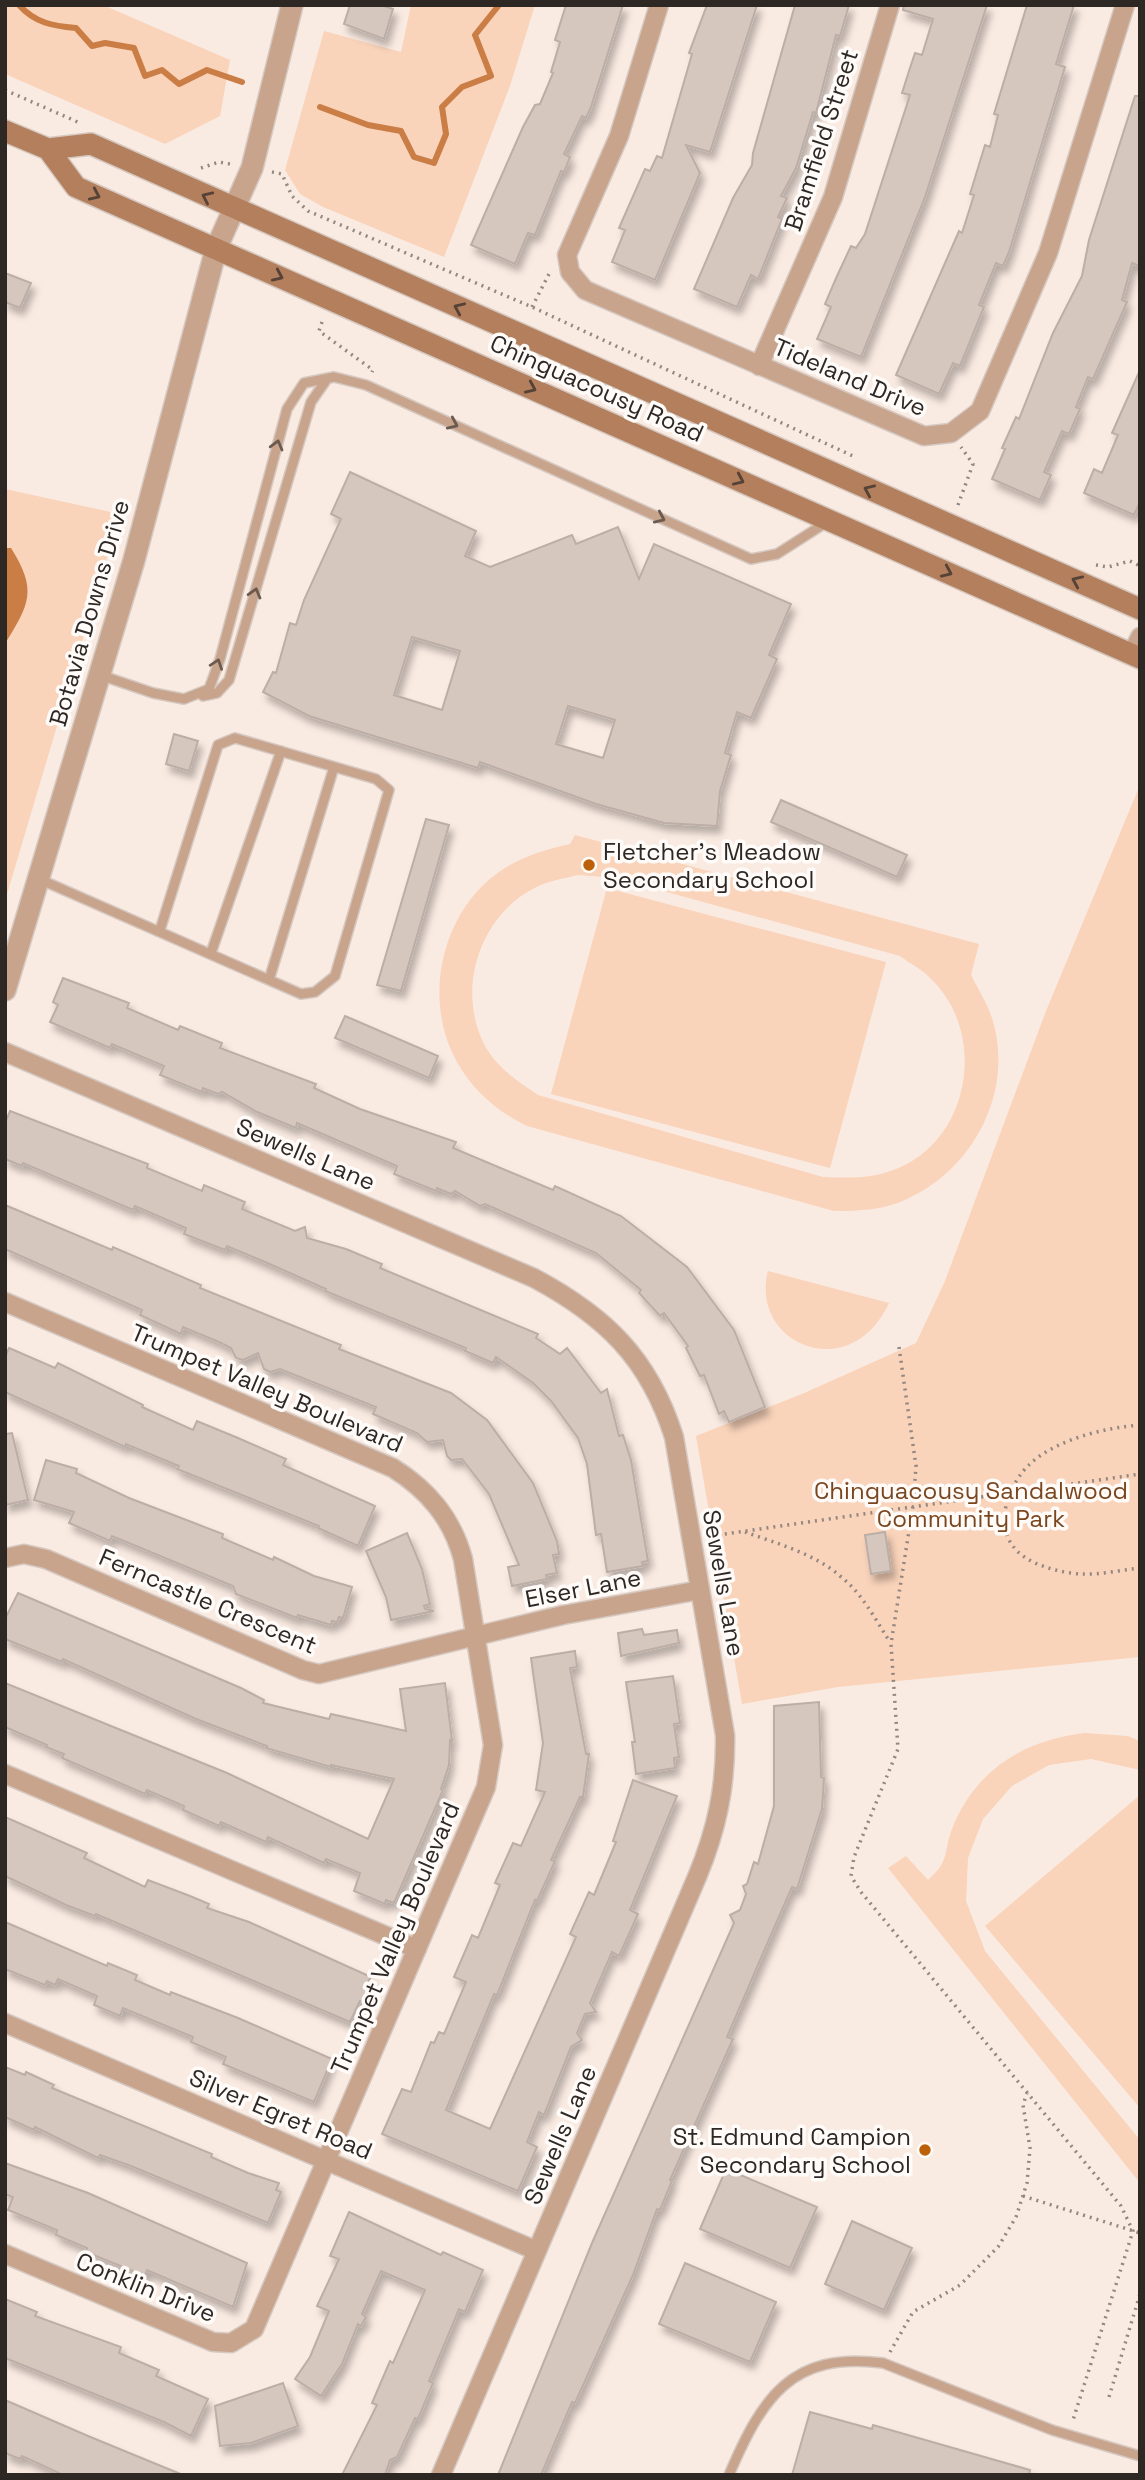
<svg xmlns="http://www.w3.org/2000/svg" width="1145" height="2480" font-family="'Space Grotesk',sans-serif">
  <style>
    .green { fill: #f9d3ba; fill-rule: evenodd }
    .water { fill: #ca7d45 }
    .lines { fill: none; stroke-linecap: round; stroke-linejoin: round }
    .stream { stroke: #ca7d45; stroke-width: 6 }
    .building { fill: #d5c7be; stroke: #bcaea6; stroke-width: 2; fill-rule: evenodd; filter: url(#shadow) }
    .service-casing { stroke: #d5c8c0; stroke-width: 12 }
    .minor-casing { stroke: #d5c8c0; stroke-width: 21 }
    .tertiary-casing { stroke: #d5c8c0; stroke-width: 24 }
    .secondary-casing { stroke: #d5c8c0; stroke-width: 24 }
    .path { stroke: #928781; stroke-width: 3.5; stroke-dasharray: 2 5; stroke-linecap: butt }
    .service { stroke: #c8a48c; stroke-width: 9 }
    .minor { stroke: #c8a48c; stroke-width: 18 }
    .tertiary { stroke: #c8a48c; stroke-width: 21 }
    .secondary { stroke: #b37f5c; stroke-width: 21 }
    .oneway { stroke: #564236 }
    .oneway2 { stroke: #6c5a4e }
    .poi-dot { fill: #bc6109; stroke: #fefbf9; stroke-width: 2.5 }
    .labels { text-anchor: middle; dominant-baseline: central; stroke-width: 7; stroke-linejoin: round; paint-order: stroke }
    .street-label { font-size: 24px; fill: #2e2825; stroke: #fefbf9 }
    .poi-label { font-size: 24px; fill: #2e2825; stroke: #fefbf9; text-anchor: start }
    .park-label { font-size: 24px; fill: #7b461e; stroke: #fefbf9 }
  </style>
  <defs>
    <filter id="shadow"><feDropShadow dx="4" dy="7" stdDeviation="3.5" flood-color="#0004"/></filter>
  </defs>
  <rect width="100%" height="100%" fill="#faebe2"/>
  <path class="green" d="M5,5H103L230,60L220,116L165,144L5,74Z
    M411,5H535L510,86L444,257L323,207L300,194L285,170L324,31L401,52Z
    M5,489L120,514L5,901Z
    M1140,785V1657L838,1687L742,1704L696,1436L802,1394L916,1343L945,1281L1046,1011Z
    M575,835L979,944L971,975C978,989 987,1003 992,1018C1015,1090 974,1169 907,1199C884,1210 859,1211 834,1211L527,1126C498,1112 473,1091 457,1062C421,998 442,907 505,868C526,855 548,849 570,844ZM578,875L616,878L900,956C909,963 922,969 930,978C988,1032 971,1140 896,1169C872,1179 848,1178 823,1177L538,1095C517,1081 496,1067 484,1044C455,986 482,910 541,885C553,880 566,878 578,875Z
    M607,888L886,962L830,1168L551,1094Z
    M768,1271L889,1303C850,1387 749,1344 768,1271Z
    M1085,1733L1128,1736L1140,1741V1770L1091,1759L1049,1765L1012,1786L983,1819L968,1858L966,1901L985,1951L1140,2140V2183L888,1868L906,1856L928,1880C950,1861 943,1853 952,1829C975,1770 1024,1740 1085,1733Z
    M1140,1795V2108L985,1926Z"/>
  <path class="water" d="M5,548H11C38,591 29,604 5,644Z"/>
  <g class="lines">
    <path class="stream" d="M19,5C35,23 53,26 76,28L92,46L105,43L134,48L145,76L162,70L179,84L207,70L242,82
      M320,107L368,125L401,131L414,157L434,163L446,134L442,107L462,87L491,76L475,35L499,5"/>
  </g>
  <path class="building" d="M350,5H381L393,9L384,39L344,24Z
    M566,5H623L591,107L586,118L582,116L564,154L570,157L564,172L561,171L535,235L528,233L515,264L471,245L523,127L535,105L540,104L553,73L551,72L560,42L555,40Z
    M707,5H757L710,152L686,145L700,173L655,280L612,262L625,230L619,228L645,169L650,171L657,156L662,158L692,54L689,53Z
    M795,5H849L840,36L836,35L816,113L813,112L796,168L781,196L787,198L778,217L782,219L758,279L751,275L737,307L694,289L733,198L752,165L753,153Z
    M904,5H987L925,197L861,357L817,339L831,307L825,304L837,276L851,246L856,248L865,234L910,95L902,93L909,71L915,53L922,55L933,19L903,10Z
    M1027,5H1074L1056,64L1065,67L1009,252L1003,266L996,263L979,305L984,307L960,366L953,363L939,394L896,375L959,231L962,233L974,195L970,194L985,145L990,147L998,115L994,114Z
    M1135,96H1140V266L1132,263L1122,300L1127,302L1093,379L1088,377L1076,407L1080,409L1069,434L1062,431L1044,472L1051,475L1040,500L992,479L1005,449L1002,448L1016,417L1019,419L1053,333L1082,276L1089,240Z
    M5,273L31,283L20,308L5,302Z
    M1140,370V502L1134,515L1084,493L1094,469L1102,473L1118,435L1112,433Z
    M350,472L476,531L465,556L490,567L572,535L576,544L618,527L639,579L654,544L791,604L769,655L777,659L751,718L737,712L725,753L731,755L720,791L717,826L664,823L596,804L480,762L478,768L309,716L263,692L273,672L276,673L290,623L296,625L304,600L341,519L331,514ZM412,637L460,651L442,710L394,695ZM568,706L615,720L603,758L556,744Z
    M174,734L198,741L189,771L166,764Z
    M781,800L907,855L897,877L771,822Z
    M426,819L449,825L401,991L377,985Z
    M63,978L129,1003L127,1008L178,1030L180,1026L222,1043L220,1048L316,1084L314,1088L360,1109L456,1142L453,1148L553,1190L555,1186L621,1216L687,1267L734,1330L765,1407L729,1422L724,1411L719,1414L704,1375L700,1376L686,1348L688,1346L664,1313L660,1316L639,1293L641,1290L596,1253L485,1204L480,1206L455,1191L451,1194L437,1188L436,1191L394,1174L397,1166L297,1123L296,1128L257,1112L222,1092L218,1094L203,1088L202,1092L160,1075L164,1066L112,1044L110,1048L50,1022L58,1005L53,1002Z
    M345,1016L438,1056L429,1078L335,1038Z
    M10,1111L148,1164L147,1168L202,1191L204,1185L245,1202L242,1209L295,1231L305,1227L307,1238L346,1249L382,1264L380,1268L538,1334L536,1338L560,1354L567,1348L601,1393L607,1389L619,1436L623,1435L631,1460L648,1561L642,1562L643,1566L607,1572L601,1534L596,1535L587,1464L578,1438L551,1401L533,1383L496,1357L493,1363L465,1351L466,1348L325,1291L326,1289L265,1262L227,1246L225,1250L184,1234L186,1228L135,1206L133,1210L23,1163L22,1166L5,1159V1123Z
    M5,1205L112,1250L113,1247L201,1285L200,1288L341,1345L339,1349L451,1393L487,1420L533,1483L557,1541L559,1554L553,1555L557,1573L546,1575L547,1579L512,1586L508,1567L519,1565L489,1494L462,1459L451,1460L447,1456L443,1440L427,1442L417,1433L373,1414L376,1407L280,1369L270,1372L264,1369L258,1353L243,1360L236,1358L231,1348L219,1342L183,1327L181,1334L140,1315L142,1310L5,1249Z
    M9,1348L55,1368L58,1363L143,1405L142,1407L193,1430L197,1421L238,1438L286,1459L283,1465L375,1506L358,1546L318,1528L319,1526L177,1469L179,1466L126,1444L125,1447L5,1392V1357Z
    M12,1433L28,1500L5,1505V1434Z
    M46,1460L77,1469L76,1473L129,1498L223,1534L222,1538L273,1560L274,1557L314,1576L352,1587L343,1618L339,1617L337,1622L332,1621L331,1625L298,1615L297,1618L236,1594L233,1586L112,1536L110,1541L69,1523L74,1512L34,1500Z
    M885,1532L891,1571L871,1574L865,1535Z
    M407,1533L422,1569L430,1604L424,1606L425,1609L434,1611L391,1620L386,1597L366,1551Z
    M18,1593L241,1688L264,1700L263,1703L329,1719L331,1714L406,1731L400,1689L445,1683L452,1741L450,1740L449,1765L441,1789L443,1790L394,1903L386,1900L385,1904L354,1891L360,1873L326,1859L324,1863L268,1837L266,1842L221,1822L219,1826L183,1810L184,1806L147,1790L145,1794L62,1758L64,1754L46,1747L47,1745L5,1727V1683L227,1773L368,1839L394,1779L331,1765V1767L266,1748L267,1746L196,1719L63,1659L62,1662L5,1639V1619Z
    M642,1629L644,1635L677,1630L679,1643L621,1656L618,1633Z
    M575,1651L577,1667L570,1668L586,1754H589L583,1797H580L551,1860L555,1861L537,1901L535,1900L497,1995L494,1994L446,2110L490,2129L576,1937L570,1934L589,1892L594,1895L616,1842L613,1841L633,1780L677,1796L630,1910L638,1914L619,1956L612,1952L590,2003L596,2012L585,2014L577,2033L582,2040L571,2047L544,2115L539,2112L527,2142L537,2147L518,2191L382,2134L402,2089L411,2092L431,2042L434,2043L439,2032L444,2034L466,1982L454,1977L472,1935L478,1938L500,1885L495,1883L513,1843L521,1846L545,1792L536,1790L543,1743L531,1658Z
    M673,1676L680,1723L674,1724L679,1757L674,1758L675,1768L636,1774L632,1742H635L626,1682Z
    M819,1702L821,1777L824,1778L822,1809L797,1889L792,1887L767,1944L727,2037L733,2039L670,2180L672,2181L660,2210L657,2209L633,2275L575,2403L572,2402L541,2475H498L592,2243L734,1923L730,1915L740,1910L746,1894L743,1886L747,1884L754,1862L758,1864L774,1806V1706Z
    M5,1817L87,1853L84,1858L145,1887L148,1880L190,1896L209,1904L207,1908L249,1922L371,1977L369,1980L372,1982L364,2002L360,2001L350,2022L96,1914L95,1916L66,1905L5,1876Z
    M5,1922L107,1966L108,1963L137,1975L135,1980L170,1995L171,1992L238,2018L332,2059L314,2102L223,2064L226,2057L191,2042L193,2037L123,2008L120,2016L94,2005L97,1996L58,1979L55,1985L47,1981L45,1985L5,1969Z
    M5,2067L25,2075L26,2072L54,2085L52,2088L212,2154L211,2157L248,2173L279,2183L276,2190L281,2192L268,2223L131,2166L100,2155L98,2158L35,2127L34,2130L5,2117Z
    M5,2163L88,2193L247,2263L233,2307L147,2270L145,2276L86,2252L87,2248L56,2235L57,2230L8,2210L13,2197L5,2194Z
    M726,2169L817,2207L790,2268L700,2229Z
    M349,2212L441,2255L443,2252L483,2270L465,2312L459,2309L429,2381L433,2383L418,2419L415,2418L397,2457L390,2460L385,2475H342L377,2405L372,2403L390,2361L393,2363L425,2290L381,2271L362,2314L366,2317L361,2326L358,2324L342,2364L321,2396L295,2379L310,2357L329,2311L317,2306L339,2259L330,2256Z
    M852,2221L912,2248L884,2310L825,2284Z
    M685,2263L776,2302L750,2362L659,2324Z
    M5,2299L37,2312L35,2316L121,2347L119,2353L159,2370L156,2376L208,2399L191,2436L164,2422L5,2358Z
    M283,2383L298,2426L251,2443L220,2446L215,2406Z
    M5,2400L88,2436L183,2475H63L22,2456L20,2459L5,2453Z
    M810,2412L872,2429L873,2425L1030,2470L1029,2475H792Z"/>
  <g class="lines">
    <defs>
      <path id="service" d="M100,675L153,693L184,699L209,689L220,659L287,409L304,383L334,377L366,385L751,559L777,554L827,522
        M203,696L217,693L229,680L311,402L327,379
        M39,879L301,994L315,992L335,976L389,790L376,779L235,738L218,745L160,930
        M211,953L281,751
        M269,980L334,767
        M729,2475C762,2398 791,2351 883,2363L1052,2430L1140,2456"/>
      <path id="minor" d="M659,5L619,136L567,255L570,272L585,290L924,436L951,433L980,411L1048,253L1125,5
        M759,366L833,197L890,5
        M1132,654L1140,637
        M5,1052L534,1278C605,1316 649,1358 674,1437L725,1735C726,1786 717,1829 697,1877L441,2475
        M5,1302L393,1468C428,1490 452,1518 463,1559L493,1745L486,1787L254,2329L231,2343L213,2342L5,2254
        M5,1558L24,1554L46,1559L303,1670L319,1674L563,1615L700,1590
        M5,1774L417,1949
        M5,2023L537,2251"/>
      <path id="tertiary" d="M5,990L134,560L216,249L252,168L292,5"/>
      <path id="secondary" d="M5,131L48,149L91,144L1140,609
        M48,149L76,187L1140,658"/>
    </defs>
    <use href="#service" class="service-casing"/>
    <use href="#minor" class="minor-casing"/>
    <use href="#tertiary" class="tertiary-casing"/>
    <use href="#secondary" class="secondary-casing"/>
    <path class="path" d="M5,90L80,123
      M201,168L219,162L230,164
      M272,172L282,174L292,196L308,211L532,307L855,457
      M532,307L550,272
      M322,322L319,331L373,370L372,372
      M958,505L973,464L961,447
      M1096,565L1108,567L1130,561L1140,566
      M899,1347L916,1466L913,1506L891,1644L898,1749L854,1857L851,1876L861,1892L1121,2206L1133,2231L1073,2420
      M1140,1425C1104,1428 1057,1439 1030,1464C1010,1482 994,1522 1013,1546C1025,1564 1060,1573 1081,1574C1100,1575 1121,1570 1140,1568
      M745,1532C776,1543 815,1554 840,1576C862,1593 875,1619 890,1642
      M711,1536L1140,1474
      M1023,2196L1140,2233
      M890,2352L913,2312L960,2285L998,2247L1016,2217L1027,2183L1030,2148L1023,2105L1027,2093
      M1109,2397L1140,2294"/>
    <use href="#service" class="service"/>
    <use href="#minor" class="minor"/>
    <use href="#tertiary" class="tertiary"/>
    <use href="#secondary" class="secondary"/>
  </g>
  <defs><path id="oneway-chevron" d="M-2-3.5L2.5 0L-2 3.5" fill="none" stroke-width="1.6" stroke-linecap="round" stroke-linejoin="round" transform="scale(1.75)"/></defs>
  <g class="oneway">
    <use href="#oneway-chevron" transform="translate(95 195) rotate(24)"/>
    <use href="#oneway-chevron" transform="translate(207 197) rotate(-155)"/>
    <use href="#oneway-chevron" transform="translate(278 276) rotate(24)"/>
    <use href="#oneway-chevron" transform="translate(459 308) rotate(-156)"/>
    <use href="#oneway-chevron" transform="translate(531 388) rotate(24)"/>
    <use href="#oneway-chevron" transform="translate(739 480) rotate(24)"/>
    <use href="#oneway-chevron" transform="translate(869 490) rotate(-156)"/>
    <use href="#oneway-chevron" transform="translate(947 572) rotate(24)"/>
    <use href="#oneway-chevron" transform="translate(1077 581) rotate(-156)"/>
  </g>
  <g class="oneway2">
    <use href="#oneway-chevron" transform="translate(453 424) rotate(24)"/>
    <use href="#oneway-chevron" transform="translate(277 445) rotate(-75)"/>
    <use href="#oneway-chevron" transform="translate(660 518) rotate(24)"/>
    <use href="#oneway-chevron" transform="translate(255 593) rotate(-74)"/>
    <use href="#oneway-chevron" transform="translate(217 664) rotate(-71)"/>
  </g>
  <g class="poi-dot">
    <circle cx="589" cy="865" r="7"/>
    <circle cx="925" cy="2150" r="7"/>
  </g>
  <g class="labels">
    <g class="street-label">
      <text transform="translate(821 140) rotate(-72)">Bramfield Street</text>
      <text transform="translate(850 377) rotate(23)">Tideland Drive</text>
      <text transform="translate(597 388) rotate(24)">Chinguacousy Road</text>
      <text transform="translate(89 613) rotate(-74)">Botavia Downs Drive</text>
      <text transform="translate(306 1154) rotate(23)">Sewells Lane</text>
      <text transform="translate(267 1388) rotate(23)">Trumpet Valley Boulevard</text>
      <text transform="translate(724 1583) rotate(80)">Sewells Lane</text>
      <text transform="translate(583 1588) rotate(-11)">Elser Lane</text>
      <text transform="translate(208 1601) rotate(23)">Ferncastle Crescent</text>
      <text transform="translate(395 1938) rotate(-67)">Trumpet Valley Boulevard</text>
      <text transform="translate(281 2114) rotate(23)">Silver Egret Road</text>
      <text transform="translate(560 2135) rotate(-67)">Sewells Lane</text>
      <text transform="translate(146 2287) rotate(22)">Conklin Drive</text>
    </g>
    <g class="poi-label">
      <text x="603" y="851">Fletcher's Meadow<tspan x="603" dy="28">Secondary School</tspan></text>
      <text x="911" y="2136" text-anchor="end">St. Edmund Campion<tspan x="911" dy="28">Secondary School</tspan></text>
    </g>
    <g class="park-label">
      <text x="971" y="1490">Chinguacousy Sandalwood<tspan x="971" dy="28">Community Park</tspan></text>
    </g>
  </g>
  <rect width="1145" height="2480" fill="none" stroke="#2e2825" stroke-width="14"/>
</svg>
